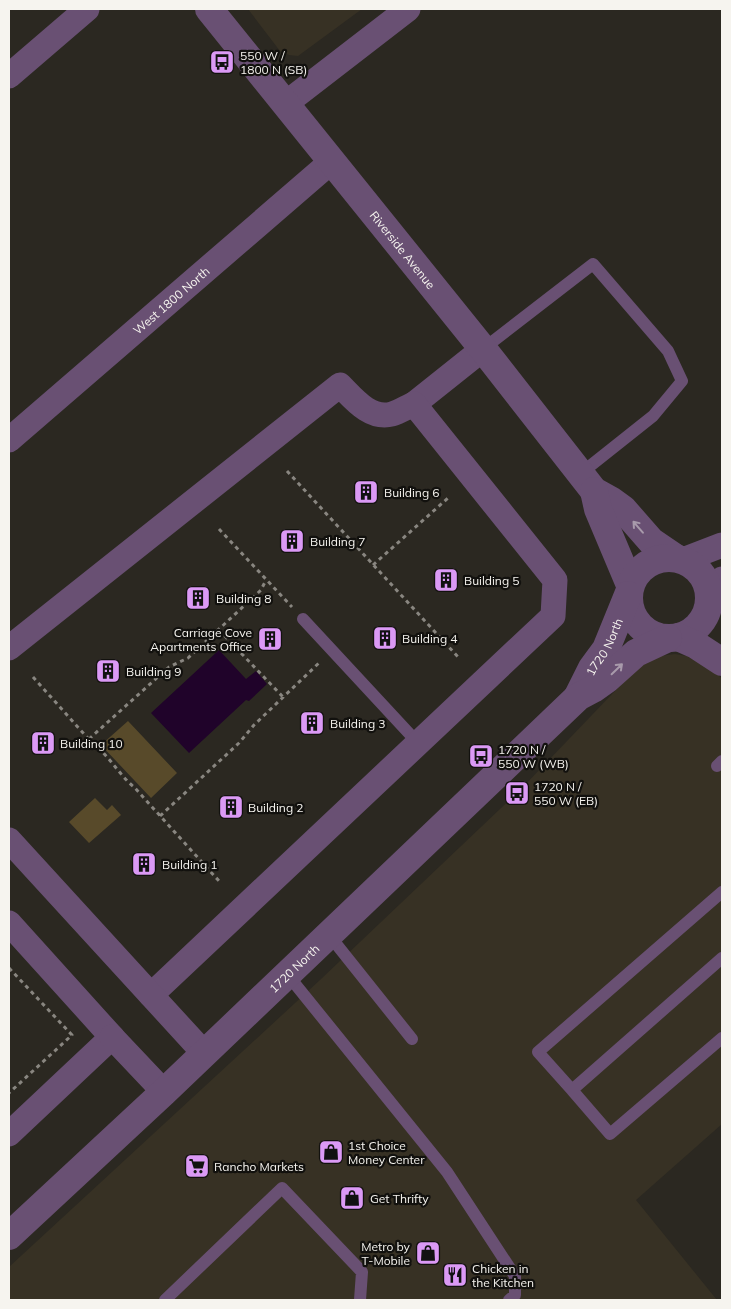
<svg xmlns="http://www.w3.org/2000/svg" width="731" height="1309" font-family="Mulish,sans-serif">
  <style>
    .built { fill: #373124 }
    .green { fill: #584a2a }
    .water { fill: #20032a }
    .lines { fill: none; stroke-linecap: round; stroke-linejoin: round }
    .path { stroke: #898680; stroke-width: 3; stroke-dasharray: 4 4; stroke-linecap: butt }
    .service { stroke: #695073; stroke-width: 12 }
    .minor { stroke: #695073; stroke-width: 25 }
    .tertiary { stroke: #695073; stroke-width: 28 }
    .oneway { stroke: #a89aab }
    .labels { text-anchor: middle; dominant-baseline: central; stroke-width: 4.5; stroke-linejoin: round; paint-order: stroke }
    .poi-label { font-size: 12px; fill: #f6f4ef; stroke: #12110e; text-anchor: start }
    .street-label { font-size: 12px; fill: #f6f4ef; stroke: #12110e }
  </style>
  <rect width="100%" height="100%" fill="#2b2821"/>
  <path class="built" d="M248,9H362L298,56L289,55L280,51Z
    M675,654L687,656L715,671L722,679V1124L636,1200L717,1300H9V1267L320,980L522,788L637,668L659,656Z"/>
  <path class="green" d="M128,721L177,773L151,798L101,745Z
    M95,798L107,810L112,805L121,815L89,843L69,822Z"/>
  <path class="water" d="M219,650L246,679L256,671L267,684L249,701L246,700L189,753L151,713Z"/>
  <g class="lines">
    <path class="path" d="M287,471L459,658
      M219,529L292,607
      M373,565L448,498
      M219,630L283,697
      M33,677L93,744C110,756 118,774 134,787L219,881
      M89,739L169,667L188,658L261,590L266,580
      M160,816L239,743L254,725L321,661
      M9,968L72,1035L9,1093"/>
    <path class="service" d="M483,349L593,264L668,351L682,381L653,416L580,474
      M303,619L418,743
      M717,766L722,761
      M329,935L412,1039
      M722,958L572,1090L610,1134L722,1038
      M287,974L447,1172L515,1276V1295L509,1300
      M572,1090L538,1052L722,892
      M165,1300L282,1188L362,1272L360,1300"/>
    <g class="minor">
      <path d="M9,76L87,9"/>
      <path d="M285,104L408,9"/>
      <path d="M414,404L483,349"/>
      <path id="s1" d="M9,440L332,161"/>
      <path d="M683,560L722,545"/>
      <path d="M709,599L722,579"/>
      <path d="M9,648L340,385C353,398 370,420 392,414C399,412 407,407 414,404L555,580L553,616L151,995"/>
      <path d="M9,840L204,1053"/>
      <path d="M9,923L112,1037L9,1134"/>
      <path d="M112,1037L164,1092"/>
    </g>
    <g class="tertiary">
      <path id="s2" d="M209,9L483,349L594,491L612,501L623,509L651,541L676,558"/>
      <path d="M594,491L598,509L630,585"/>
      <circle cx="669" cy="598" r="40"/>
      <path d="M678,637L696,645L722,662"/>
      <path id="s3" d="M578,696L592,668L606,649L628,595"/>
      <path id="s4" d="M9,1236L164,1092L578,697L593,689L607,679L636,653L668,638"/>
    </g>
  </g>
  <defs><path id="oneway-shaft" d="M-6 0H5M1.5-3L5.5 0L1.5 3" fill="none" stroke-width="1.6" stroke-linecap="round" stroke-linejoin="round" transform="scale(1.25)"/></defs>
  <g class="oneway">
    <use href="#oneway-shaft" transform="translate(638 527) rotate(-131)"/>
    <use href="#oneway-shaft" transform="translate(617 669) rotate(-44)"/>
  </g>
  <defs>
    <symbol id="bus-square" viewBox="-11 -11 22 22"><rect x="-9" y="-9" width="18" height="18" rx="4" fill="#db99f5" stroke="#12110e"/><path d="M-5-6H5V4H4V6H2V4H-2V6H-4V4H-5ZM-3.5-4V0h7V-4ZM-3.5 1.2v1.5H-2V1.2ZM2 1.2v1.5H3.5V1.2Z" fill="#111"/></symbol>
    <symbol id="building-square" viewBox="-11 -11 22 22"><rect x="-9" y="-9" width="18" height="18" rx="4" fill="#db99f5" stroke="#12110e"/><path d="M-4-6H4V6H1V3H-1V6H-4ZM-2.5-4.3h1.7v1.8h-1.7ZM.8-4.3h1.7v1.8H.8ZM-2.5-1h1.7V.8h-1.7ZM.8-1h1.7V.8H.8Z" fill="#111"/></symbol>
    <symbol id="shop-square" viewBox="-11 -11 22 22"><rect x="-9" y="-9" width="18" height="18" rx="4" fill="#db99f5" stroke="#12110e"/><path d="M-5-2.5h2.3a2.7 3.5 0 0 1 5.4 0H5L5.5 6h-11ZM-1.5-2.5h3a1.5 2.3 0 0 0-3 0Z" fill="#111"/></symbol>
    <symbol id="supermarket-square" viewBox="-11 -11 22 22"><rect x="-9" y="-9" width="18" height="18" rx="4" fill="#db99f5" stroke="#12110e"/><path d="M-6-5.5h2.5l.6 2H6L4.5 2H-2.5L-4.4-4H-6ZM-1.5 3.2a1.3 1.3 0 1 0 .1 0ZM3 3.2a1.3 1.3 0 1 0 .1 0Z" fill="#111"/></symbol>
    <symbol id="restaurant-square" viewBox="-11 -11 22 22"><rect x="-9" y="-9" width="18" height="18" rx="4" fill="#db99f5" stroke="#12110e"/><path d="M-5-6h1v4h1v-4h1v4h1v-4h1v5L-1.5 .5V6h-2V.5L-5-1ZM5-6V6H3V1.5H1.5Q1.5-4 5-6Z" fill="#111"/></symbol>
  </defs>
  <g fill-rule="evenodd">
    <use href="#bus-square" x="208" y="48" width="28" height="28"/>
    <use href="#building-square" x="352" y="478" width="28" height="28"/>
    <use href="#building-square" x="278" y="527" width="28" height="28"/>
    <use href="#building-square" x="432" y="566" width="28" height="28"/>
    <use href="#building-square" x="184" y="584" width="28" height="28"/>
    <use href="#building-square" x="371" y="624" width="28" height="28"/>
    <use href="#building-square" x="256" y="625" width="28" height="28"/>
    <use href="#building-square" x="94" y="657" width="28" height="28"/>
    <use href="#building-square" x="298" y="709" width="28" height="28"/>
    <use href="#building-square" x="29" y="729" width="28" height="28"/>
    <use href="#bus-square" x="467" y="742" width="28" height="28"/>
    <use href="#bus-square" x="503" y="779" width="28" height="28"/>
    <use href="#building-square" x="217" y="793" width="28" height="28"/>
    <use href="#building-square" x="130" y="850" width="28" height="28"/>
    <use href="#shop-square" x="317" y="1138" width="28" height="28"/>
    <use href="#supermarket-square" x="183" y="1152" width="28" height="28"/>
    <use href="#shop-square" x="338" y="1184" width="28" height="28"/>
    <use href="#shop-square" x="414" y="1239" width="28" height="28"/>
    <use href="#restaurant-square" x="441" y="1261" width="28" height="28"/>
  </g>
  <g class="labels">
    <g class="poi-label">
      <text x="240" y="55">550 W /<tspan x="240" dy="14">1800 N (SB)</tspan></text>
      <text x="384" y="492">Building 6</text>
      <text x="310" y="541">Building 7</text>
      <text x="464" y="580">Building 5</text>
      <text x="216" y="598">Building 8</text>
      <text x="252" y="632" text-anchor="end">Carriage Cove<tspan x="252" dy="14">Apartments Office</tspan></text>
      <text x="402" y="638">Building 4</text>
      <text x="126" y="671">Building 9</text>
      <text x="330" y="723">Building 3</text>
      <text x="60" y="743">Building 10</text>
      <text x="498" y="749">1720 N /<tspan x="498" dy="14">550 W (WB)</tspan></text>
      <text x="534" y="786">1720 N /<tspan x="534" dy="14">550 W (EB)</tspan></text>
      <text x="248" y="807">Building 2</text>
      <text x="162" y="864">Building 1</text>
      <text x="348" y="1145">1st Choice<tspan x="348" dy="14">Money Center</tspan></text>
      <text x="214" y="1166">Rancho Markets</text>
      <text x="370" y="1198">Get Thrifty</text>
      <text x="410" y="1246" text-anchor="end">Metro by<tspan x="410" dy="14">T-Mobile</tspan></text>
      <text x="472" y="1268">Chicken in<tspan x="472" dy="14">the Kitchen</tspan></text>
    </g>
    <g class="street-label">
      <text stroke="none"><textPath href="#s2" startOffset="309">Riverside Avenue</textPath></text>
      <text stroke="none"><textPath href="#s1" startOffset="214">West 1800 North</textPath></text>
      <text stroke="none"><textPath href="#s3" startOffset="56">1720 North</textPath></text>
      <text stroke="none"><textPath href="#s4" startOffset="391">1720 North</textPath></text>
    </g>
  </g>
  <rect width="731" height="1309" fill="none" stroke="#f6f4ef" stroke-width="20"/>
</svg>
